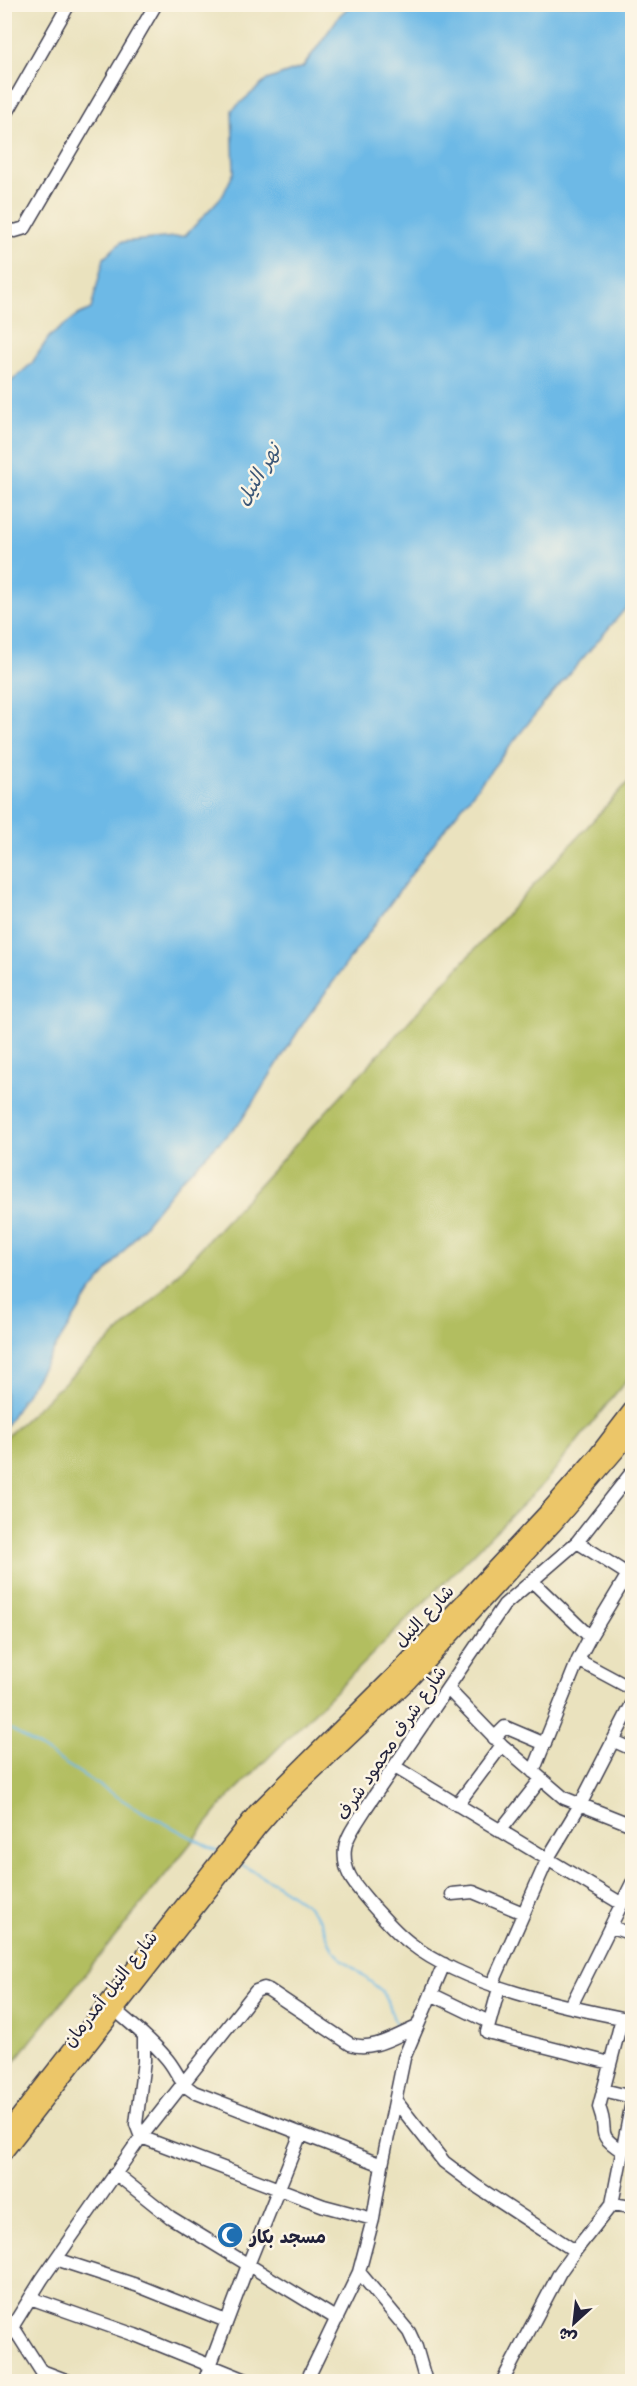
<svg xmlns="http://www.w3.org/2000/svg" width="637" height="2386" font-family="'Playpen Sans','Playpen Sans Arabic',sans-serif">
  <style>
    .green { fill: #b2be60; stroke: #6a704e; stroke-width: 1.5 }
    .water { fill: #6db9e6; stroke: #486e90; stroke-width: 1.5 }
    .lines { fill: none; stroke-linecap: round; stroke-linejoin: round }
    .stream { stroke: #6db9e6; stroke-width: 2 }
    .minor-casing { stroke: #403f4f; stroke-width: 15 }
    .major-casing { stroke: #403f4f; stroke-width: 18 }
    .minor { stroke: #fff; stroke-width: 12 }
    .major { stroke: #ecc669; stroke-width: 15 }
    .labels { text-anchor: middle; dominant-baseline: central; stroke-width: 5; stroke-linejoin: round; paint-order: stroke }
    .street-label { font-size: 18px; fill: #22223b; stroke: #fcf5e5 }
    .poi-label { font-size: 18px; font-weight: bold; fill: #22223b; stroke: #fcf5e5; text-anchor: start }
    .water-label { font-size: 20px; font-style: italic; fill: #3c5777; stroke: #fcf5e5 }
  </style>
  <rect width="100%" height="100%" fill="#fcf5e5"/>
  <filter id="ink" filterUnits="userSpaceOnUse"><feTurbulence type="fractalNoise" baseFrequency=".0167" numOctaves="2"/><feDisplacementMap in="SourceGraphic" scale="12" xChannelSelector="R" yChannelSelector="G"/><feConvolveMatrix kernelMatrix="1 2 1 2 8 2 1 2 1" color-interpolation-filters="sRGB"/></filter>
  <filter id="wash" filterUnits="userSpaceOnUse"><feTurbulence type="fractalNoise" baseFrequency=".008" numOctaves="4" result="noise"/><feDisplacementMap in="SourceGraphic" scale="24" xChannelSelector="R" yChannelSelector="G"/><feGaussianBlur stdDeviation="1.35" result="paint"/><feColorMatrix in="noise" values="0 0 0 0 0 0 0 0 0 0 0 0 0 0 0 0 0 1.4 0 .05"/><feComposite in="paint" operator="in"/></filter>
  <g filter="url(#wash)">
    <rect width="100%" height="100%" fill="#eae2be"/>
    <path class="green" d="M632,778V1373L545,1482L225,1801L5,2073V1438L155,1298Z"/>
    <path class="water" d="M351,5H632V601L541,707L442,832L304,1022L241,1121L179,1182L90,1293L5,1427V387L32,363L49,337L78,315L91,309L104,258L121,242L185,236L223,195L234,172L232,110L267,80L303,67L340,15Z"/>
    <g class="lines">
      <path class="stream" d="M4,1725L132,1806L217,1851
        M237,1862L276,1884L308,1906L320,1920L333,1950L342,1959L382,1991C391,2003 391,2019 400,2031
        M401,2052L402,2040"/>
    </g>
  </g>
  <g filter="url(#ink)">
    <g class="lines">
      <defs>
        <path id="minor" d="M4,118L69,4
          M4,228L15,231L25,228L156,4
          M632,1472L577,1542L504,1605L366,1808C359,1820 347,1834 345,1848C342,1873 356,1886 371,1904C383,1917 395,1932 410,1943C464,1986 565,2007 632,2020
          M577,1542L632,1577
          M532,1581L590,1637L578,1660L632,1689
          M590,1637L628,1574
          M448,1689L502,1745L564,1798L632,1825
          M494,1738L505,1727L545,1744
          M614,1741L632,1749
          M395,1767L622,1904
          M533,1772L578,1660
          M457,1805L502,1745
          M500,1831L541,1779
          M452,1894L473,1892L523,1913
          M611,1927L632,1934
          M492,1985L548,1858L580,1805L632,1704
          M499,1988L487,2032L610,2063
          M431,1994L489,2022
          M571,2006L632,1883
          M116,2011C134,2026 152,2041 167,2059C177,2071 180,2084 194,2092L382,2165
          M622,2018L599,2107C610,2134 593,2132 622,2151
          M144,2035V2061L136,2124L141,2137L324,2206L373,2219
          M603,2090L632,2097
          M396,2101L444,2162L476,2186L575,2251L612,2204L632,2207
          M115,2173L170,2217L337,2319
          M612,2204L632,2102
          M56,2259L136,2285L226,2321
          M359,2272L409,2332L416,2347L426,2382
          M30,2298L135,2335L251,2382
          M13,2327L48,2382
          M4,2340L42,2279L141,2137L256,1991L264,1988L269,1990L350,2044C372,2052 395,2036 415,2028
          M42,2371L71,2382
          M204,2382L248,2265L301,2133
          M306,2382L359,2272L373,2219L382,2165L404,2058L444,1964
          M502,2382L560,2272L575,2251"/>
        <path id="major" d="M4,2135L256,1812L400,1669L546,1513L596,1456L632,1409
          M4,2153L260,1826L279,1804L409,1681L553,1525L632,1433"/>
      </defs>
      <use href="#minor" class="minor-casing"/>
      <use href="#major" class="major-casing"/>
      <use href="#minor" class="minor"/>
      <use href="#major" class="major"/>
    </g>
  </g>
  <defs>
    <symbol id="mosque-disc" viewBox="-11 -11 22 22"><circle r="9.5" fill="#1f6fb2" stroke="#fcf5e5"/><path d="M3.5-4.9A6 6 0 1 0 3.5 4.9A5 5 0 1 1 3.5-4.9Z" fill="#fff"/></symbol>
  </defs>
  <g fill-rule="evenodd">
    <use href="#mosque-disc" x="215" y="2220" width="30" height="30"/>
  </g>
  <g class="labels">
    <g class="street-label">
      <text transform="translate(423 1615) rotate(-47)">شارع النيل</text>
      <text transform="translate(390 1742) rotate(-56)">شارع شرف محمود شرف</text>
      <text transform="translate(109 1988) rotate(-52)">شارع النيل أمدرمان</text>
    </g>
    <g class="poi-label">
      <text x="250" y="2235">مسجد بكار</text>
    </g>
    <g class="water-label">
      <text transform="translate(257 474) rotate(-59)">نهر النيل</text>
    </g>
  </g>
  <rect width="637" height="2386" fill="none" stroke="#fcf5e5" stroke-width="24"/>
  <g transform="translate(574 2323) rotate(207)" stroke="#fcf5e5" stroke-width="4.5" paint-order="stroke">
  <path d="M0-4.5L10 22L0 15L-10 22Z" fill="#22223b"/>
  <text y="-9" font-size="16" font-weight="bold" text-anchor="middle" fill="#22223b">ش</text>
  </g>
</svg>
